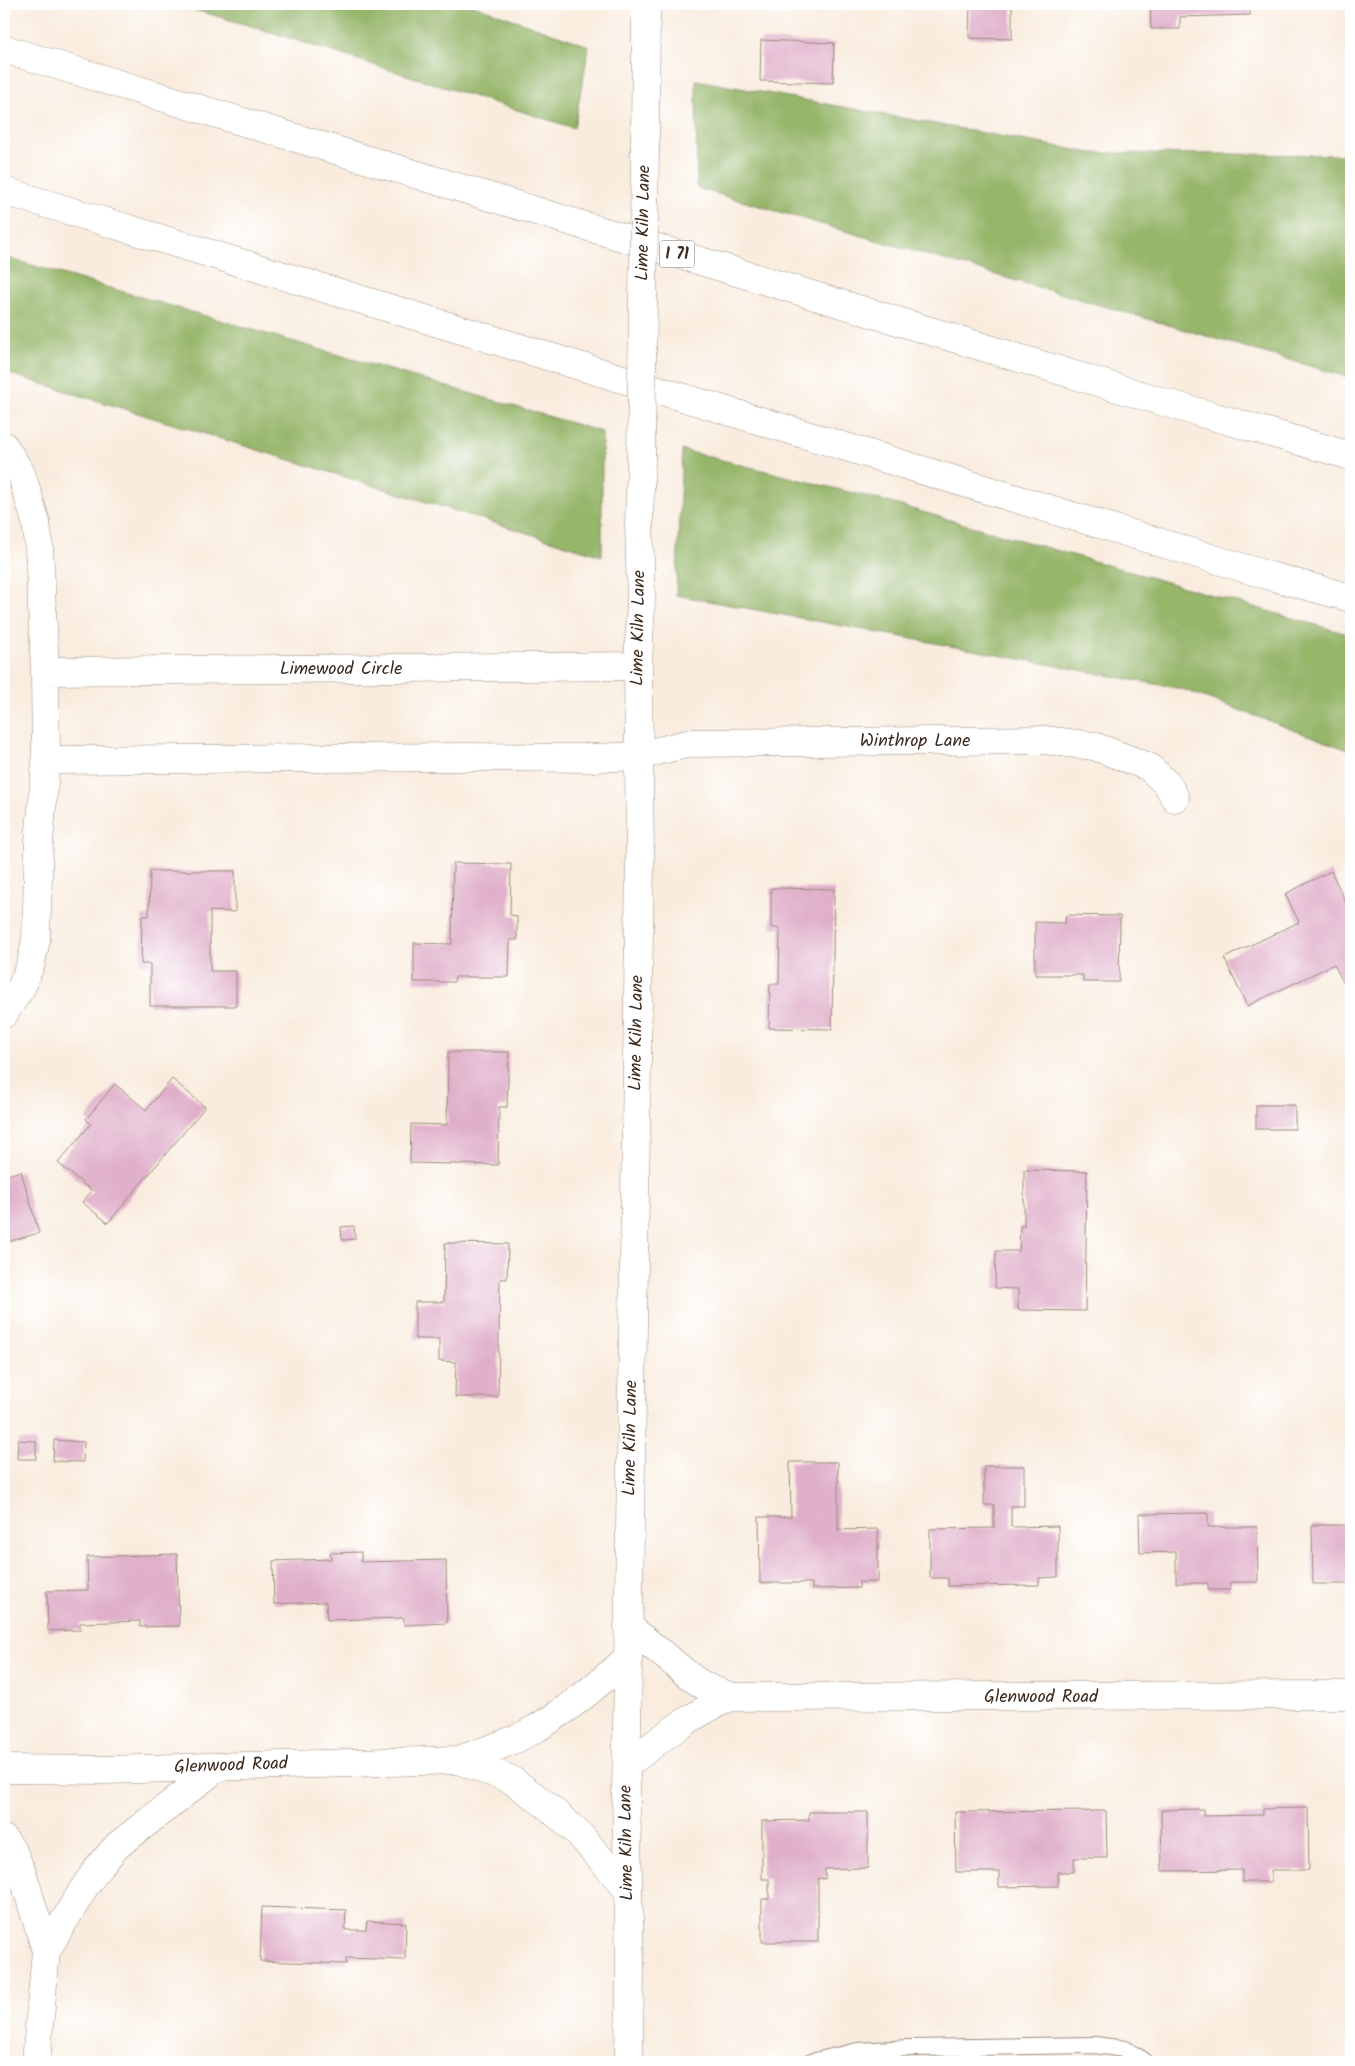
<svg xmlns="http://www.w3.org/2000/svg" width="1355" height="2066" font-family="Kalam,sans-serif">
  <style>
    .forest { fill: #96b66a; stroke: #687044 }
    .building { fill: #e0b0ca }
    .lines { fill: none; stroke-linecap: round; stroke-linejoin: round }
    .service-casing { stroke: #9a8b7e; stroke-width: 18 }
    .minor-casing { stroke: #9a8b7e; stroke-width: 29 }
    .motorway-casing { stroke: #9a8b7e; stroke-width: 29 }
    .service { stroke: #fff; stroke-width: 16 }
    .minor { stroke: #fff; stroke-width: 28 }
    .motorway { stroke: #fff; stroke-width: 28 }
    .minor-bridge-casing { stroke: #9a8b7e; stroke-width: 29; stroke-linecap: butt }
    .minor-bridge { stroke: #fff; stroke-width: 28 }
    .labels { text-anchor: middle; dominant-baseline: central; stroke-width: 4; stroke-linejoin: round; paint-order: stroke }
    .shield { fill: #fff; stroke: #766a62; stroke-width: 1 }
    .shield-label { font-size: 16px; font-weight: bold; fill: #3b2a1e }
    .street-label { font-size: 18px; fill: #3b2a1e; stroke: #fff }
  </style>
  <rect width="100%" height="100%" fill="#fff"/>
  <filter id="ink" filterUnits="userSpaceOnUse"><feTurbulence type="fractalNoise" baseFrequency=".02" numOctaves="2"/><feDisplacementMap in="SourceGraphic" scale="10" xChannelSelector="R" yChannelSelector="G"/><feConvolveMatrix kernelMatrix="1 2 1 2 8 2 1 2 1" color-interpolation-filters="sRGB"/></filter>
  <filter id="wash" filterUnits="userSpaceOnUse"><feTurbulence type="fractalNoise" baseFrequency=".0096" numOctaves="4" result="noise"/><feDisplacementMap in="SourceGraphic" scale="20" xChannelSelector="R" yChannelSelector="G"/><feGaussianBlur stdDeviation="1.12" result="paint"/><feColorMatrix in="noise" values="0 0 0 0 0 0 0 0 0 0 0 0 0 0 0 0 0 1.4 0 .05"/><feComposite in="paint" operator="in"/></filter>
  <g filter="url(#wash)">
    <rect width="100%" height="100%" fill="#f9ecde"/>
    <path class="forest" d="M174,4H470L589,46L574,128L251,26Z
      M696,80L1092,153L1351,155V378L697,188Z
      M4,257L602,432V556L4,372Z
      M682,450L877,499L1351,635V751L1182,689L676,595Z"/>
    <g id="blocks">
      <path class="building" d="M970,4H1012V39L969,38Z
        M1150,4H1250V15L1180,17V29H1151Z
        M761,40L834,43L833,83L760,81Z
        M453,863L511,864L510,915L517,916V940H510L509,977H455L454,982H414V943L452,944Z
        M150,871H235V912L210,911V971H236V1006H150V964H141L142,916H149Z
        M1331,871L1351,913V978L1343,982L1334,964L1247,1006L1224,958L1299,922L1285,894Z
        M771,888L834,889L832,1029L769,1028L770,984H779L780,928H771Z
        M1066,915L1120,916L1119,982H1083V975H1035V922L1065,923Z
        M448,1052H509L507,1107H499L498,1165L410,1163L411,1124L447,1125Z
        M172,1079L205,1107L108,1223L82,1202L92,1191L58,1163L91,1124L86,1119L115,1084L146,1110Z
        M1256,1105H1295V1129H1256Z
        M1024,1170L1087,1171L1085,1311L1018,1310V1289L995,1288L996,1251H1019L1020,1226H1024Z
        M21,1171L39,1233L4,1243V1176Z
        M354,1226L355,1239L342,1240L341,1227Z
        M445,1243L508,1244L507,1279H500L498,1397H455L456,1362L439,1361V1339H415V1302H444Z
        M18,1440L36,1441V1459H17Z
        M54,1440L84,1442L83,1462L53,1461Z
        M790,1462H838V1530L878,1529V1582H859V1588L812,1589V1583H760L759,1517H791Z
        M984,1466H1024V1506H1011V1527L1058,1526V1577L1039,1578V1585L948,1586V1578H930V1529L994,1528V1505H984Z
        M1208,1513V1527H1257L1258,1582H1230V1590H1208V1583H1176V1552L1140,1553L1139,1514Z
        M1312,1525H1351V1584H1313Z
        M361,1552V1562L446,1560L447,1623L404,1625V1618L327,1620L326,1602L274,1604L273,1561L331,1559L330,1553Z
        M177,1554L179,1626L140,1627V1621L80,1623V1630L48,1631L47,1591L88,1590L87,1557Z
        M1308,1808L1309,1870H1271V1882H1242V1870L1162,1871L1161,1810L1203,1809V1816L1263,1815V1809Z
        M1106,1811L1107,1858H1074V1872H1058V1886L999,1887V1872H956L955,1812Z
        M809,1812H868V1868L825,1869V1879L818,1878V1942H762V1899H769V1879H762V1821L809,1820Z
        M262,1907L346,1910L345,1930H366L367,1921L406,1923L405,1960L346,1958V1964L260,1961Z"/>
    </g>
  </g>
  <g filter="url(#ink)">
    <use href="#blocks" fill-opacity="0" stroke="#9a8b7e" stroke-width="1"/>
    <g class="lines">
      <defs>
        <path id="service" d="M811,2062L858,2051L909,2048L1095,2045L1125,2049L1143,2060V2062"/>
        <path id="minor" d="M645,148L646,4
          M4,446L21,473L36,522L39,547L45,671L46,760L39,842L36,939L31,963L22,986L4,1014
          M45,671L638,666
          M46,760L467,757L595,758L637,756L691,743L1044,740L1094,746L1149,767L1168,785L1175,798
          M628,1626L692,1678L706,1687L731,1697L1351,1695
          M458,1760L510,1779L545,1804L579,1834L628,1890
          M627,1765C660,1739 692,1714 731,1697
          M4,1769L105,1770L458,1760C481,1752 505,1745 526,1734C564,1714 596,1686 628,1658
          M4,1839L13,1852L22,1872L46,1951L36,2062
          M46,1951L84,1888L100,1865L118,1845L218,1767
          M629,2062L630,1964L626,1795L640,863L638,666L641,600L639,524L641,458"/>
        <path id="motorway" d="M4,49L1170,404L1351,456
          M4,191L1270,576L1351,598"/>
      </defs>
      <use href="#service" class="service-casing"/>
      <use href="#minor" class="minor-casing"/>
      <use href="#motorway" class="motorway-casing"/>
      <use href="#service" class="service"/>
      <use href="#minor" class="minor"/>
      <use href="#motorway" class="motorway"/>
      <defs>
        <path id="minor-bridge" d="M641,458L645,148"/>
      </defs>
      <use href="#minor-bridge" class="minor-bridge-casing"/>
      <use href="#minor-bridge" class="minor-bridge"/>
    </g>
  </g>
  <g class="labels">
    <rect class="shield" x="659.5" y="240.5" width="35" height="27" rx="4"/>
    <g class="shield-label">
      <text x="677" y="254">I 71</text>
    </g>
    <g class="street-label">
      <text transform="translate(644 223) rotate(-89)">Lime Kiln Lane</text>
      <text transform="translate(639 628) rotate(-89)">Lime Kiln Lane</text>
      <text x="341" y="669">Limewood Circle</text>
      <text x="915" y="741">Winthrop Lane</text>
      <text transform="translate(637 1033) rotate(-89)">Lime Kiln Lane</text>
      <text transform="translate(631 1438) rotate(-89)">Lime Kiln Lane</text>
      <text x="1041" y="1697">Glenwood Road</text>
      <text transform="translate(231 1766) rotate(-2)">Glenwood Road</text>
      <text transform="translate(627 1843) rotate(-91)">Lime Kiln Lane</text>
    </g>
  </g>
  <rect width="1355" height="2066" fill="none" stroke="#fff" stroke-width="20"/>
</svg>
